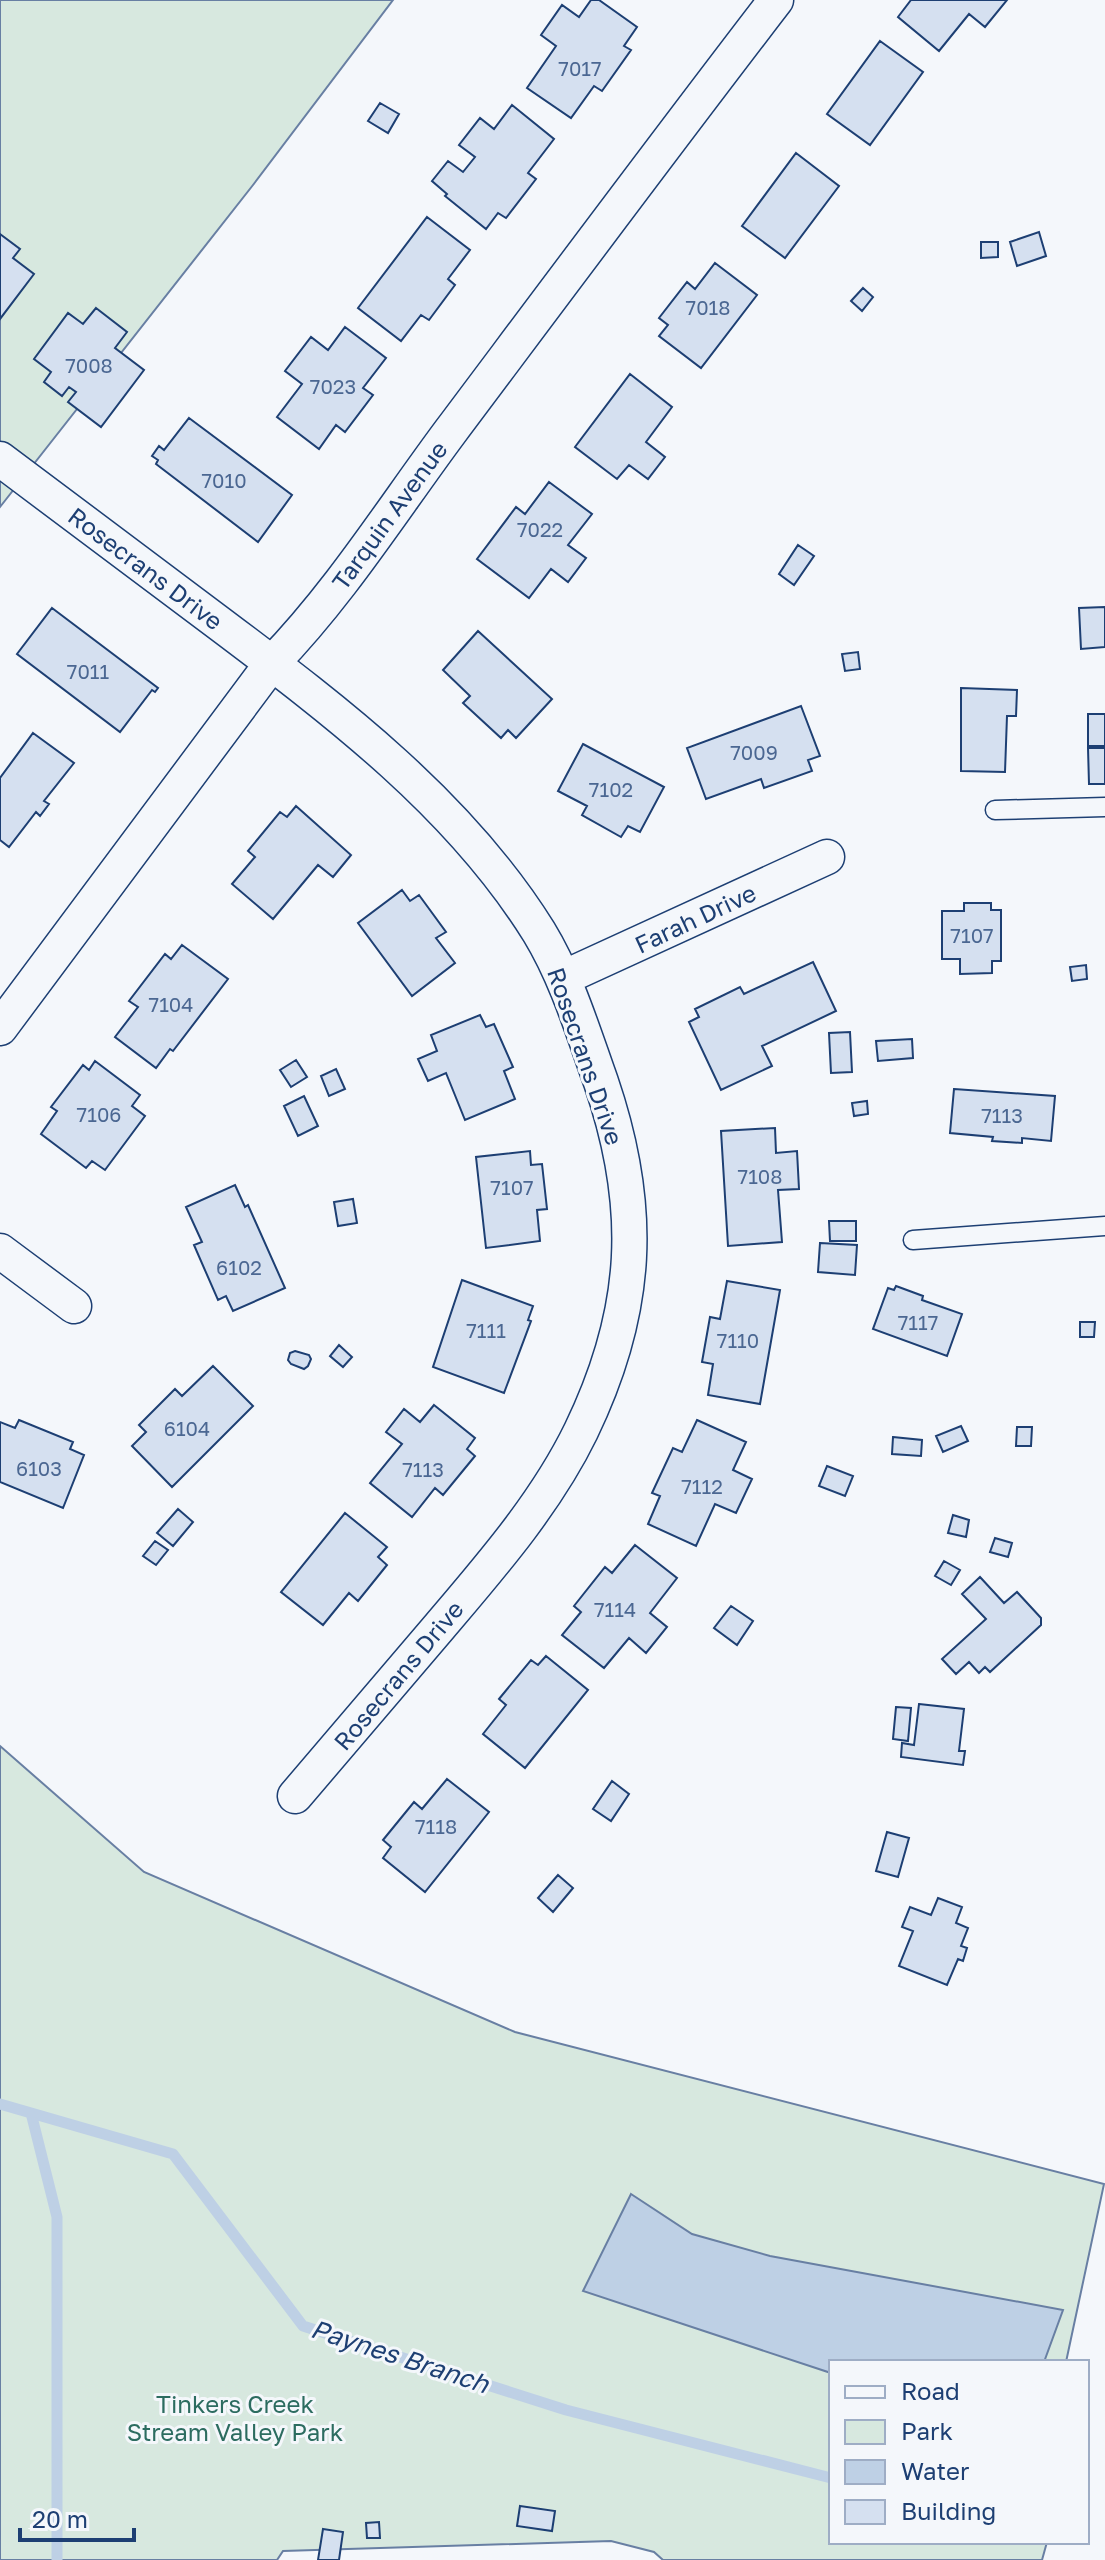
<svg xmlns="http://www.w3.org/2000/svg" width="1105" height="2560" font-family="'Golos Text',sans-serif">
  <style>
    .green { fill: #d7e8df; stroke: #687fa3; stroke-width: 2 }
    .water { fill: #bed0e5; stroke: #687fa3; stroke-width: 2 }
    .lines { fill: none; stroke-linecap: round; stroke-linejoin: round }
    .stream { stroke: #bed0e5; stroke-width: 11 }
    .building { fill: #d5e0f0; stroke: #1d3f73; stroke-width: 2 }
    .service-casing { stroke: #1d3f73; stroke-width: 21 }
    .minor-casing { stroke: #1d3f73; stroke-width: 37 }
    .service { stroke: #f4f7fb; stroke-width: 18 }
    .minor { stroke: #f4f7fb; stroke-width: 34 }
    .labels { text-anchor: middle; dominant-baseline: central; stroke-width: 6; stroke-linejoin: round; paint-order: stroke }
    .number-label { font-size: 20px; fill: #4b6792 }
    .street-label { font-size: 24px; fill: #1d3f73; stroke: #f4f7fb }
    .park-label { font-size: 24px; fill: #2c6c60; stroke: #f4f7fb }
    .water-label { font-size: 26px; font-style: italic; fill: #1d3f73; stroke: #f4f7fb }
  </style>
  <rect width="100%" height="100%" fill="#f4f7fb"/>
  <path class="green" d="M0,0H393L253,185L0,507Z
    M0,1746L144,1872L515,2032L1104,2184L1066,2362H831V2542H1047L1042,2560H663L654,2552L611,2541L283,2551L277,2560H0Z"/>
  <path class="water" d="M631,2194L692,2234L770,2256L1063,2310L1044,2362H831V2373L583,2291Z"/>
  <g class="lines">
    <path class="stream" d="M0,2104L173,2154L303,2326L566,2410L831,2478
      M31,2113L57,2217V2560"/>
  </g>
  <path class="building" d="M591,0H599L637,27L624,46L631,50L602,91L594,86L571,118L527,88L556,46L541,35L562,5L579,17Z
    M911,0H1007L985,27L969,14L939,51L898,17Z
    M880,41L923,72L870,145L827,114Z
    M380,103L399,114L388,133L368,121Z
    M512,105L554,139L528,173L536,179L506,218L498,213L486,229L445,196L447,194L432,181L448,161L463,172L475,157L459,145L480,118L494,129Z
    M796,153L839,186L785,258L742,226Z
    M427,217L470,250L448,279L455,285L429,320L421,315L401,341L358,308Z
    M1039,232L1046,256L1017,266L1010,242Z
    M0,234L20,249L13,258L34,274L0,319Z
    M981,242H998V257L981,258Z
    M715,263L757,295L701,368L659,336L668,325L659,318L687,282L695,289Z
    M863,288L873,297L862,311L851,301Z
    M96,308L127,332L115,348L144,370L101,427L68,402L76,392L69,387L62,396L44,382L51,372L34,359L68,313L83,324Z
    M345,327L386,358L363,388L373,395L345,432L336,425L319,449L277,417L302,384L285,371L311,337L328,350Z
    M630,374L672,407L646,442L665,457L648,479L629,465L617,479L575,447Z
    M189,418L292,495L258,542L156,464L158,460L152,456L159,446L164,450Z
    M549,482L592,514L568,545L586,558L568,582L551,569L529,598L477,559L516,507L525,514Z
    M798,545L814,556L794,585L779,574Z
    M1105,607V647L1081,649L1079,608Z
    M52,608L158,688L155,692L152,690L120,732L17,654Z
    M478,631L552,699L516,738L508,730L501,738L463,703L470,696L443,670Z
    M858,652L860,669L845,671L842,654Z
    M961,688L1017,690L1016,716H1007L1005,772L961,771Z
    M801,706L820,756L808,760L812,771L764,788L761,779L706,799L687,748Z
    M1088,714H1105V746H1088Z
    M33,733L74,763L44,801L49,804L40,816L36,812L9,847L0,840V778Z
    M583,744L664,787L640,832L628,826L621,837L582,815L587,806L558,791Z
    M1088,748H1105V784H1089Z
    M296,806L351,855L333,877L318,865L273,919L232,884L255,857L248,851L280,812L287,817Z
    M402,890L410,901L419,895L446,932L436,938L455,963L412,996L358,923Z
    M964,903H991V910H1001V961H992V973L960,974V959H942V911H964Z
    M182,945L228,979L173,1051L170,1049L156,1068L115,1037L138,1007L129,1001L165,954L171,959Z
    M813,962L836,1011L762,1046L772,1066L721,1090L689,1022L699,1017L695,1009L740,987L744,994Z
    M1086,965L1087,979L1072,981L1070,967Z
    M480,1015L486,1027L494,1024L513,1067L504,1071L515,1099L465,1120L446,1073L428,1081L418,1059L437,1051L431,1035Z
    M850,1032L852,1072L831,1073L829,1033Z
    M912,1039L913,1058L878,1061L876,1041Z
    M296,1060L307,1077L291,1087L280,1070Z
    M95,1061L140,1095L132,1106L145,1116L105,1170L92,1161L86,1168L41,1134L57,1111L51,1107L83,1065L89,1070Z
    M336,1069L345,1089L329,1096L321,1076Z
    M954,1089L1055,1096L1051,1141L1022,1138V1143L992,1141L993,1137L950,1133Z
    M304,1096L318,1126L298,1136L284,1106Z
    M867,1101L868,1114L854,1116L852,1103Z
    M775,1128L776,1153L797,1151L799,1189L778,1190L782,1242L728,1246L721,1131Z
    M530,1151L531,1165L542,1164L547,1209L537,1210L540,1241L486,1248L476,1157Z
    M235,1185L245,1207L248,1205L285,1288L233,1311L226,1296L218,1300L194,1245L202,1242L186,1207Z
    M353,1199L357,1223L338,1226L334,1202Z
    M829,1221H856V1241H830Z
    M820,1243L857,1245L855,1275L818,1272Z
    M462,1280L533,1306L528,1320L531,1321L504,1393L433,1367Z
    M727,1281L780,1290L760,1404L708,1395L713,1364L702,1362L710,1317L720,1319Z
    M896,1286L923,1296L922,1300L962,1314L947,1356L873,1329L888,1288L894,1290Z
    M1080,1322H1095L1094,1337H1080Z
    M339,1345L352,1357L343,1367L330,1356Z
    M295,1351L309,1355L311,1359L308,1366L304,1369L291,1364L288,1360L290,1353Z
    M213,1366L253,1406L172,1487L132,1446L146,1432L139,1425L175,1389L182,1396Z
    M434,1405L475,1438L467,1449L475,1456L443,1495L435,1488L412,1517L370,1483L402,1444L386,1432L404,1409L420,1422Z
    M19,1420L73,1442L70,1449L84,1455L63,1508L0,1482V1422L15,1428Z
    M697,1420L746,1442L733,1470L752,1479L736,1513L715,1504L696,1546L648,1524L660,1496L652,1493L673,1448L682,1452Z
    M961,1426L968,1441L943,1452L936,1436Z
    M1017,1427H1032L1031,1446H1016Z
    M893,1437L922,1440L921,1456L892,1454Z
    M827,1466L853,1476L845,1496L819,1486Z
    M178,1509L193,1522L173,1546L157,1533Z
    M345,1513L387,1547L378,1557L387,1565L358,1601L349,1593L323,1625L281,1592Z
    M953,1515L969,1520L966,1537L948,1533Z
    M995,1538L1012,1543L1008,1557L990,1552Z
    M155,1541L168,1550L156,1565L143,1556Z
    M635,1545L677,1578L650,1613L667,1627L646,1653L629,1638L604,1668L562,1635L581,1612L574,1606L605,1567L612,1573Z
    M944,1561L960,1570L951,1585L935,1576Z
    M980,1577L1004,1603L1017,1592L1041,1618V1625L990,1672L985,1667L979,1673L969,1662L956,1674L942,1659L986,1619L962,1594Z
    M731,1606L753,1621L737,1645L714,1628Z
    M546,1656L588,1690L525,1768L483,1734L506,1705L499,1699L531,1660L538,1665Z
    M919,1704L964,1709L959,1751H965L963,1765L901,1757L902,1743L914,1745Z
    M896,1707L911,1708L908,1741L893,1739Z
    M447,1779L489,1812L425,1892L383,1858L391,1847L383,1840L414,1802L422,1809Z
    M612,1781L629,1794L611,1821L593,1809Z
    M887,1832L909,1838L898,1877L876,1871Z
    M558,1875L573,1888L553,1912L538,1898Z
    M938,1898L962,1907L956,1923L968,1928L961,1946L967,1948L963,1961L958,1959L947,1985L899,1966L913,1931L902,1927L910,1907L931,1915Z
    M520,2506L555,2511L552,2531L517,2526Z
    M379,2522L380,2538H367L366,2523Z
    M323,2529L343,2532L339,2560H318Z"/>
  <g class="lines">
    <defs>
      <path id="service" d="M995,810L1105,807
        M913,1240L1105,1226"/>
      <path id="minor" d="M0,459C73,514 146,569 220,624C337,712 460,805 539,932C567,978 583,1032 601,1082C644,1208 639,1311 581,1431C546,1503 491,1566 440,1626C392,1682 344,1739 295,1796
        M563,978L827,857
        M0,1028L272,663C340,593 392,510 450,432C558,288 666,143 776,0
        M0,1251L74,1306"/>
    </defs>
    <use href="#service" class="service-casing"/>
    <use href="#minor" class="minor-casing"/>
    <use href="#service" class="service"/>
    <use href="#minor" class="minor"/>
  </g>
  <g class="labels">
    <g class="number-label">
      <text x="580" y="68">7017</text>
      <text x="708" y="307">7018</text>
      <text x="89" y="365">7008</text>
      <text x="333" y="386">7023</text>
      <text x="224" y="480">7010</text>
      <text x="540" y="529">7022</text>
      <text x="88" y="671">7011</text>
      <text x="754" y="752">7009</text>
      <text x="611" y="789">7102</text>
      <text x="972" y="935">7107</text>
      <text x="171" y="1004">7104</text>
      <text x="99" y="1114">7106</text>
      <text x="1002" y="1115">7113</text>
      <text x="760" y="1176">7108</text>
      <text x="512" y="1187">7107</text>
      <text x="239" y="1267">6102</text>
      <text x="918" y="1322">7117</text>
      <text x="486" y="1330">7111</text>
      <text x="738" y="1340">7110</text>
      <text x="187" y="1428">6104</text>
      <text x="39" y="1468">6103</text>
      <text x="423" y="1469">7113</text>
      <text x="702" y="1486">7112</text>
      <text x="615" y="1609">7114</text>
      <text x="436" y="1826">7118</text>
    </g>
    <g class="street-label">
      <text transform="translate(389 515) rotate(-54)">Tarquin Avenue</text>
      <text transform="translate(146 568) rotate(37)">Rosecrans Drive</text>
      <text transform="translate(695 918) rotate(-25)">Farah Drive</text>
      <text transform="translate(586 1056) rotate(71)">Rosecrans Drive</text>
      <text transform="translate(398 1675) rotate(-50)">Rosecrans Drive</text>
    </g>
    <g class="park-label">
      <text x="235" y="2403">Tinkers Creek<tspan x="235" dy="28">Stream Valley Park</tspan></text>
    </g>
    <g class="water-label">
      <text transform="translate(400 2356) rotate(18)">Paynes Branch</text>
    </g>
  </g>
  <rect x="829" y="2360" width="260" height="184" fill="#f4f7fb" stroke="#9eadc5" stroke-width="2"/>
  <rect x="845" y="2386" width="40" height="12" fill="#f4f7fb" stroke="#9eadc5" stroke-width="2"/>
  <text x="901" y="2400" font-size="24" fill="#1d3f73">Road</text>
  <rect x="845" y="2420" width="40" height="24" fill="#d7e8df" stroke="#9eadc5" stroke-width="2"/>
  <text x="901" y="2440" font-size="24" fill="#1d3f73">Park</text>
  <rect x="845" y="2460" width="40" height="24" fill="#bed0e5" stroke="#9eadc5" stroke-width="2"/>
  <text x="901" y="2480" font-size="24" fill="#1d3f73">Water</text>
  <rect x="845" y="2500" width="40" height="24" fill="#d5e0f0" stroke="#9eadc5" stroke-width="2"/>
  <text x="901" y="2520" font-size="24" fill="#1d3f73">Building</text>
  <path d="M20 2528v12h114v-12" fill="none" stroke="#1d3f73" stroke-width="4"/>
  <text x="32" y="2528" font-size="24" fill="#1d3f73" stroke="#f4f7fb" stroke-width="6" paint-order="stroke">20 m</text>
</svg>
